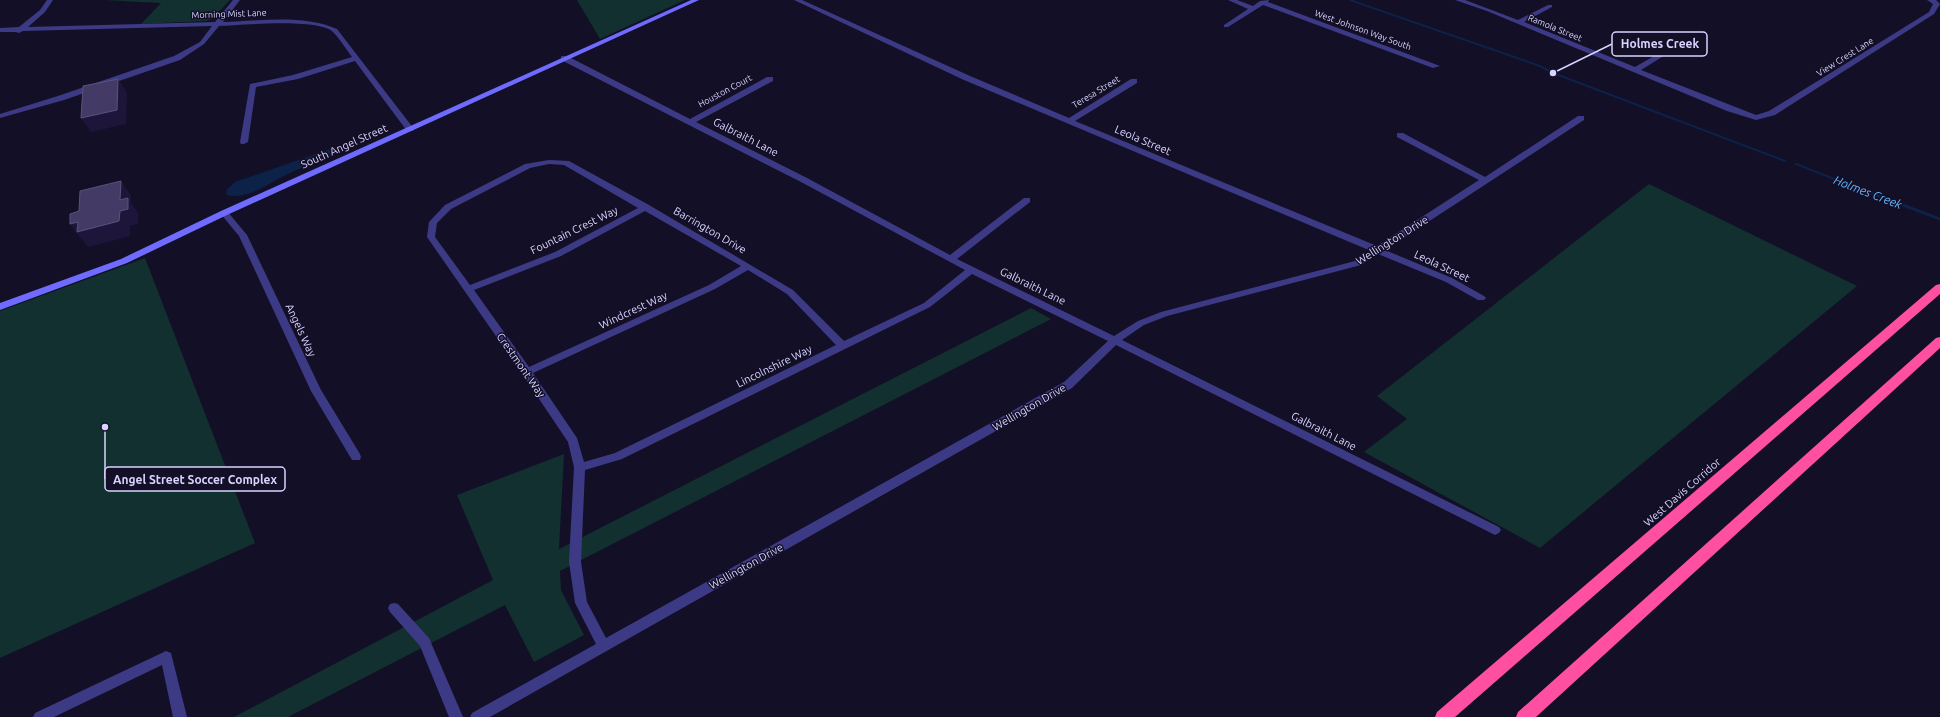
<svg xmlns="http://www.w3.org/2000/svg" width="1940" height="717" font-family="Ubuntu,sans-serif">
  <style>
    .green { fill: #12302f }
    .water { fill: #0c2248 }
    .lines { fill: none; stroke-linecap: round; stroke-linejoin: round }
    .stream-far1 { stroke: #0c2248; stroke-width: 2 }
    .stream { stroke: #0c2248; stroke-width: 3 }
    .street { fill: #3d3a85; fill-rule: evenodd }
    .secondary { fill: #6f6bff; fill-rule: evenodd }
    .highway { fill: #ff4fa3; fill-rule: evenodd }
    .shaded-wall { fill: #1d163a }
    .building { fill: #433a66; stroke: #5a527e }
    .labels { text-anchor: middle; dominant-baseline: central; stroke-width: 3; stroke-linejoin: round; paint-order: stroke }
    .far-street-label { font-size: 9px; fill: #d9d4ff; stroke: #130f26 }
    .street-label { font-size: 11px; fill: #d9d4ff; stroke: #130f26 }
    .water-label { font-size: 12px; font-style: italic; fill: #62b6ff; stroke: #130f26 }
    .leader { fill: none; stroke: #d9d4ff; stroke-width: 1.5 }
    .callout-dot { fill: #d9d4ff; stroke: #130f26; stroke-width: 1.5 }
    .callout { fill: #130f26; stroke: #d9d4ff; stroke-width: 1.5 }
    .callout-label { font-size: 12px; text-anchor: middle; font-weight: bold; fill: #d9d4ff }
  </style>
  <rect width="100%" height="100%" fill="#130f26"/>
  <path class="green" d="M104,0H230L212,19L206,21L141,24L161,3Z
    M577,0H685L600,39Z
    M1649,184L1857,286L1540,548L1364,452L1407,419L1377,396Z
    M145,258L255,543L0,658V311Z
    M1031,308L1051,319L560,571L561,590L584,635L534,662L505,605L288,717H234L493,580L457,495L564,454L559,549Z"/>
  <path class="water" d="M350,142L352,147C332,155 312,163 292,172C272,181 248,201 226,195L227,189L235,182Z"/>
  <g class="lines">
    <path class="stream-far1" d="M1350,0L1540,66L1553,73L1785,161
      M1796,164L1855,187"/>
    <path class="stream" d="M1853,186L1940,219"/>
    <path class="street" d="M47,0H53L45,12L28,27L215,22L233,0H240L223,22C260,21 303,14 337,29L414,129L413,131H407L355,61L298,79L256,87L248,142L244,144H241L240,142L250,84L293,75L352,57C346,49 340,39 333,32C318,18 242,25 219,26L204,44L180,60L64,100L0,118V114L58,96L174,56L200,42L212,26L23,31L19,33L16,32H0V28L19,27L40,10Z
      M794,0H802L970,76L1069,118L1131,79H1137V83L1075,121L1377,246L1479,180L1397,137V133H1403L1485,177L1578,116H1584V120L1385,250L1452,278L1484,296L1486,298L1484,300H1478L1446,282L1378,254L1361,265L1167,316L1144,325L1122,340L1499,527L1501,530L1499,533L1495,535L1491,533L1116,345L1072,388L490,717H470L472,713L596,644L575,603L569,562L574,467L568,442L523,375L427,237L429,222L445,205L525,164L549,160L569,161L649,205L793,290L844,341L924,303L965,270L801,182L561,60V56H567L690,119L767,77H773V81L696,122L807,178L950,255L1024,198H1030V202L957,259L1114,336L1138,321L1161,312L1355,261L1371,251L964,80ZM549,164L564,165L638,208L555,252L470,285L435,237L437,223L451,209L530,168ZM645,211L741,266L709,285L529,367L474,290L561,256ZM748,270L787,294L836,345L615,453L584,462L577,438L533,373L715,289ZM972,274L1108,341L1064,382L606,638L587,602L581,562L585,470L622,459L930,307Z
      M1228,0H1237L1253,6L1260,1L1269,0L1268,2L1440,66L1433,68L1263,5L1228,27H1224V25L1248,9Z
      M1455,0H1465L1518,20L1548,5H1552V7L1524,22L1635,67L1687,37H1691V39L1641,70L1756,115L1769,111L1929,12L1933,4L1927,0H1936L1940,4L1934,14L1775,115L1756,120L1727,111L1487,11Z
      M224,210L227,211L247,235L321,390L360,454L361,457L360,460H352L311,391L239,236L220,213Z
      M394,603L398,604L429,638L463,717H449L420,646L390,612L388,608L390,604Z
      M166,651L171,653L187,717H173L162,665L54,717H33L35,713Z"/>
    <path class="secondary" d="M691,0H699L227,215L127,263L0,310V303L121,259L221,211Z"/>
    <path class="highway" d="M1940,284V294L1455,717H1435L1437,712L1936,285Z
      M1940,337V348L1536,717H1516L1518,712L1936,338Z"/>
  </g>
  <path class="shaded-wall" d="M118,79L127,93L126,124L91,132L81,118Z
    M121,181L131,196V203L138,213V224L130,226V236L88,247L82,239H81L70,224L120,211Z"/>
  <path class="building" d="M118,79L117,110L81,118L83,86Z
    M121,181L120,200L128,198V209L120,211L119,221L77,232L78,222L70,224V214L79,211L80,191Z"/>
  <g class="labels">
    <g class="far-street-label">
      <text transform="translate(229 14) rotate(-2)">Morning Mist Lane</text>
      <text transform="translate(1555 28) rotate(22)">Ramola Street</text>
      <text transform="translate(1363 30) rotate(20)">West Johnson Way South</text>
      <text transform="translate(1845 57) rotate(-32)">View Crest Lane</text>
      <text transform="translate(725 91) rotate(-28)">Houston Court</text>
      <text transform="translate(1096 92) rotate(-31)">Teresa Street</text>
    </g>
    <g class="street-label">
      <text transform="translate(746 137) rotate(27)">Galbraith Lane</text>
      <text transform="translate(1143 140) rotate(23)">Leola Street</text>
      <text transform="translate(344 146) rotate(-24)">South Angel Street</text>
      <text transform="translate(574 230) rotate(-26)">Fountain Crest Way</text>
      <text transform="translate(710 230) rotate(30)">Barrington Drive</text>
      <text transform="translate(1392 240) rotate(-32)">Wellington Drive</text>
      <text transform="translate(1442 266) rotate(25)">Leola Street</text>
      <text transform="translate(1033 286) rotate(26)">Galbraith Lane</text>
      <text transform="translate(633 310) rotate(-25)">Windcrest Way</text>
      <text transform="translate(301 330) rotate(65)">Angels Way</text>
      <text transform="translate(521 365) rotate(55)">Crestmont Way</text>
      <text transform="translate(774 366) rotate(-26)">Lincolnshire Way</text>
      <text transform="translate(1029 407) rotate(-30)">Wellington Drive</text>
      <text transform="translate(1324 431) rotate(27)">Galbraith Lane</text>
      <text transform="translate(1682 492) rotate(-41)">West Davis Corridor</text>
      <text transform="translate(746 566) rotate(-29)">Wellington Drive</text>
    </g>
    <g class="water-label">
      <text transform="translate(1868 192) rotate(21)">Holmes Creek</text>
    </g>
  </g>
  <path class="leader" d="M1553 73L1612 44M105 427L105 479"/>
  <g class="callout-dot">
    <circle cx="1553" cy="73" r="4"/>
    <circle cx="105" cy="427" r="4"/>
  </g>
  <g class="callout">
    <rect x="1612" y="32" width="95" height="24" rx="4"/>
    <rect x="105" y="467" width="180" height="24" rx="4"/>
  </g>
  <g class="callout-label">
    <text x="1660" y="48">Holmes Creek</text>
    <text x="195" y="484">Angel Street Soccer Complex</text>
  </g>
</svg>
